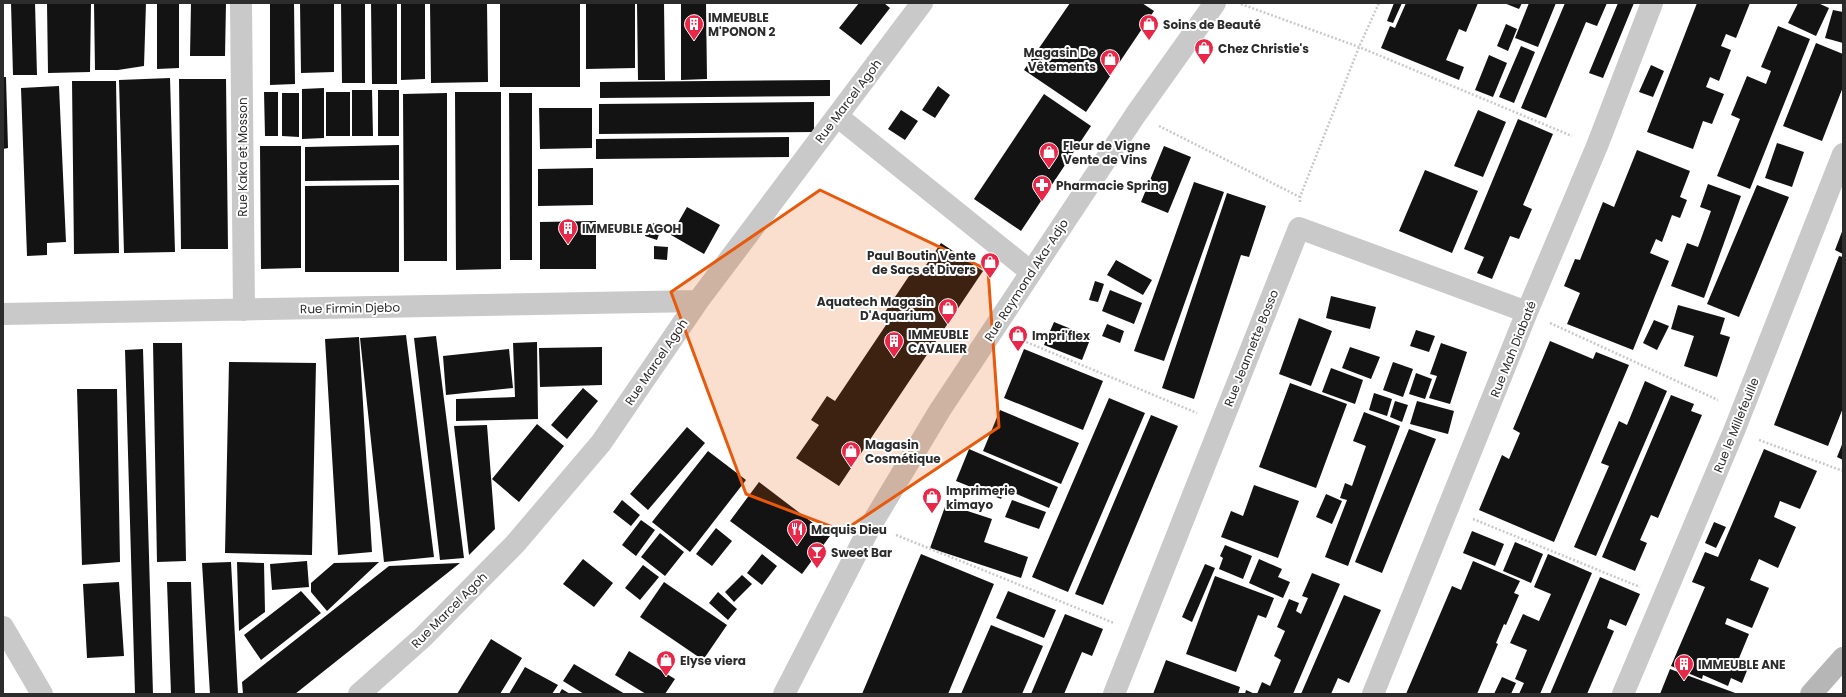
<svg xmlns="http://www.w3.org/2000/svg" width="1846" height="697" font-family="Poppins,sans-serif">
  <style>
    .building { fill: #131313 }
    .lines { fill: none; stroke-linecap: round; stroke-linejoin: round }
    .path { stroke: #c9c9c9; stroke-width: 2.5; stroke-dasharray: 2 2; stroke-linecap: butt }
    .street { stroke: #c9c9c9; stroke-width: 22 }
    .secondary { stroke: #b6b6b6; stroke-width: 22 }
    .marked { fill: #e8590c; fill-opacity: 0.2; stroke: #e8590c; stroke-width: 3; stroke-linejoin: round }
    .labels { text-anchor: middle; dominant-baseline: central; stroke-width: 4; stroke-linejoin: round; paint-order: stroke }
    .poi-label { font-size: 12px; font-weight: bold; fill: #2c2c2c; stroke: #fff; text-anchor: start }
    .street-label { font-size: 12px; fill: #2c2c2c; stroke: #fff }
  </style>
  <rect width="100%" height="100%" fill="#fff"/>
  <path class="building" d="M11,3H35L37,75H13Z
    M47,3H91L90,72L48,73Z
    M94,3H146L144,66L118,70H95Z
    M157,3H179V68L157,69Z
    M191,3H226L225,56H190Z
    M270,3H294L295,84L270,85Z
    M300,3H334V72L301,73Z
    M341,3H365V83H342Z
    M371,3H397V84H372Z
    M401,3H425V79L401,80Z
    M430,3H487L488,82L431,83Z
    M500,3H580V87H500Z
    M586,3H635V68L586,69Z
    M637,3H664L665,80H638Z
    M681,3H706L707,79L681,80Z
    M859,3H884L890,8L861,45L839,28Z
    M1070,3H1142L1154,11L1086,112L1024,70Z
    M1394,3H1402L1393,23L1387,21Z
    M1406,3H1478L1466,32L1459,29L1446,60L1464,67L1459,80L1381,48L1390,26L1395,28Z
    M1504,3H1522L1519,9Z
    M1529,3H1556L1538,47L1515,38Z
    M1565,3H1607L1597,26L1586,22L1546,118L1521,108Z
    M1618,3H1634L1603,78L1589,73Z
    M1697,3H1750L1736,38L1726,34L1721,46L1731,50L1719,81L1710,77L1706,87L1724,94L1712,124L1703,121L1693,149L1647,132Z
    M1798,3H1818L1829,8L1816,36L1788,23Z
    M1833,10L1843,12V43L1825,38Z
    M1506,24L1517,29L1508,51L1497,46Z
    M1778,26L1810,39L1750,189L1717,176L1740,119L1731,115L1747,76L1766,84L1771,71L1761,67Z
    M1816,43L1843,54V87L1822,141L1783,126Z
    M1521,46L1535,52L1514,103L1499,97Z
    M1489,55L1507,63L1493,97L1475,90Z
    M1651,65L1664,71L1653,97L1639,92Z
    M3,77H6L8,148L3,149Z
    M170,78L175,252L124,253L119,80Z
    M179,79H226L228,249H181Z
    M830,80V96L600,98V82Z
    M72,81H116L119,253L74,254Z
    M59,86L66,242L47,243V255L27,256L21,88Z
    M938,86L950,95L935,118L922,110Z
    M324,88V138L302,139V89Z
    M352,90H372L373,136H352Z
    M378,90H399V136H378Z
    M264,92H278V136H265Z
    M326,92H350V136H326Z
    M455,92H501V269L456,270Z
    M282,93H299V137L282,136Z
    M447,93V261H404L403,94Z
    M509,93H532V260H510Z
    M1044,94L1091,126L1021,231L974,199Z
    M814,102V132L599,134V104Z
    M539,108H592V148L540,149Z
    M901,110L918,121L905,140L888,129Z
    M1478,110L1506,122L1483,177L1454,166Z
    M1518,119L1553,134L1523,205L1532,209L1519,239L1510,236L1492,279L1477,273L1484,257L1464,249Z
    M789,137V157L596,159V139Z
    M1777,143L1804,152L1792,187L1765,178Z
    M399,145V180L305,181V147Z
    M260,146H301V268L261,269Z
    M1164,146L1191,157L1168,213L1141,202Z
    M1637,150L1690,171L1680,197L1687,200L1680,218L1672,215L1662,242L1656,239L1650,253L1669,261L1633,350L1567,324L1580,293L1564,286L1575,259L1580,260L1603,202L1614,207Z
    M593,168V205L538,206V169Z
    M1425,170L1478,191L1452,253L1399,231Z
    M1194,182L1224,192L1164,361L1134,351Z
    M1708,184L1741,196L1704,298L1671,286L1687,243L1698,247L1711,211L1700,207Z
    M399,185V272H305V186Z
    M1757,185L1789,197L1739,317L1707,304Z
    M1227,193L1266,206L1249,257L1241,255L1194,399L1162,388Z
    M687,207L720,225L704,254L671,235Z
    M596,221V269H540V222Z
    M649,222L662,226L657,240L645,236Z
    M1843,229V254L1835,250Z
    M941,243L983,271L839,486L796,458L819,425L811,420L827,396L835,401L890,319L883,315L915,267L922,271Z
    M654,246L668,247L667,260L654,259Z
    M1839,256L1843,257V408L1828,446L1774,425Z
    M1116,260L1152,280L1143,295L1107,275Z
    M1095,281L1104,284L1098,302L1089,300Z
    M1110,290L1142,303L1134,324L1102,311Z
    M1331,296L1376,307L1370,329L1326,318Z
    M1678,305L1725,318L1720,334L1730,337L1717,377L1684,366L1694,336L1671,329Z
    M1299,318L1332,331L1311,386L1279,374Z
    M1654,320L1669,326L1657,350L1643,343Z
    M1054,322L1091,337L1082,360L1044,345Z
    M1107,324L1124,331L1120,343L1102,336Z
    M1416,330L1435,336L1429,352L1410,346Z
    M406,335L434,557L384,562L360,338Z
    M436,336L464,558L440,560L414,338Z
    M359,337L372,552L338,555L325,339Z
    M1550,341L1593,359L1596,352L1629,365L1554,542L1479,510L1502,455L1509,459L1520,433L1513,429Z
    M537,342L538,419L456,421V399L515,397L513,343Z
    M153,343H182L186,561L157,562Z
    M1441,343L1467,352L1450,404L1429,398L1437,376L1430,374Z
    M602,347V385L540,387L539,348Z
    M1350,347L1380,357L1371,379L1342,368Z
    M143,349L153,694H135L125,350Z
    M509,349L513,388L446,395L443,356Z
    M1024,349L1103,381L1083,430L1004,398Z
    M229,362L316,363L312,555L225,553Z
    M1393,362L1413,369L1403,397L1383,390Z
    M1331,368L1363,380L1355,404L1322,392Z
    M1416,373L1432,379L1425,399L1409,394Z
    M1645,381L1667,391L1596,556L1574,547L1609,466L1601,463L1619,421L1627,425Z
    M1290,383L1347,404L1316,488L1259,467Z
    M583,388L598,401L567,439L551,425Z
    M77,389H117L120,562L82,565Z
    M1374,393L1392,399L1387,416L1369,410Z
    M1671,395L1694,404L1691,411L1702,415L1658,518L1651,515L1640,540L1647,543L1635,571L1602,557Z
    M1109,398L1145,413L1068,592L1032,577Z
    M1395,401L1408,405L1402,422L1390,417Z
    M1417,401L1454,411L1448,434L1410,424Z
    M1000,410L1079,443L1061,484L983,451Z
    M1364,412L1400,426L1348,566L1325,557L1347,500L1340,498L1345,483L1352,486L1366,446L1353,441Z
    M1151,415L1178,426L1103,605L1075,594Z
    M537,424L564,446L519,502L492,479Z
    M487,425L495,529L469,555L454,426Z
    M687,427L705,443L648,510L630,494Z
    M1409,429L1436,439L1382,573L1355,562Z
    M1843,442V460L1837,457Z
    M969,449L1058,487L1049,508L1005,489L1001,499L956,481Z
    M1764,449L1817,471L1800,509L1780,501L1774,517L1796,527L1778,568L1759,559L1750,580L1769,588L1752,628L1727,618L1725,624L1749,634L1737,663L1748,668L1742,683L1731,678L1728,686L1703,675L1702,679L1671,666L1705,587L1692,582L1705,552L1718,557Z
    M708,451L746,480L690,552L652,522Z
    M759,482L830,536L802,574L730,521Z
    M1254,485L1299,501L1278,558L1221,537L1231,511L1243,516Z
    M1326,494L1342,501L1332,524L1316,517Z
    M622,500L640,515L631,526L613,512Z
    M1012,500L1046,512L1039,529L1005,517Z
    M946,504L992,519L984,542L1028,557L1021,578L930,548Z
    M641,520L655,530L636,556L622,545Z
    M1714,522L1726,527L1716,548L1705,543Z
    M716,528L732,541L712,566L696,554Z
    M1472,531L1504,544L1495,566L1463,553Z
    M660,533L684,552L665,576L641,557Z
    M1515,542L1543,554L1531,583L1503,571Z
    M1225,545L1252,556L1243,579L1219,569L1223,558L1220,556Z
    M762,554L777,566L762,585L747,573Z
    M921,554L994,584L948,694H862Z
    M1548,554L1592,573L1540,694H1519L1524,683L1515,679L1527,650L1510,643L1523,614L1539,621L1551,594L1534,587Z
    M583,559L613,583L594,607L563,584Z
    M1259,559L1282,569L1278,577L1290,582L1283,598L1249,583Z
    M307,561L309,587L272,590L270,564Z
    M1473,561L1520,581L1514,593L1519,595L1506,625L1504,624L1496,643L1498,644L1477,694H1406L1452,586L1461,590Z
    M231,562L238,694H210L202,563Z
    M237,562L264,563L265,612L239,631Z
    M379,562L327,611L311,592V583L334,563Z
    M460,563L295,694H243L242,682L389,566Z
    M1205,564L1215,568L1192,622L1182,617Z
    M643,565L659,577L640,600L625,588Z
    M1312,573L1340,584L1293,694H1257L1262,682L1270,686L1281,660L1274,656L1285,631L1277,627L1289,599L1299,603L1296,611L1301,614L1308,598L1302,596Z
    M742,575L752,584L734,602L725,592Z
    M1215,576L1274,598L1266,618L1258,615L1236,672L1186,654Z
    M1600,577L1640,594L1626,626L1610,619L1607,628L1614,631L1587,694H1550Z
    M119,582L124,656L87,658L83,584Z
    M167,582H191L195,694H171Z
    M664,582L727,625L703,660L640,617Z
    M301,591L321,613L261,660L244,635Z
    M1008,591L1056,610L1044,638L996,618Z
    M718,592L737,609L728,620L709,603Z
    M1344,595L1381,610L1349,683L1338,678L1331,694H1301Z
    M1065,614L1103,629L1092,656L1082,652L1064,694H1031Z
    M991,625L1043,646L1022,694H961Z
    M491,639L522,658L500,694H457Z
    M629,651L675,679L665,694H646L615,675Z
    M1166,660L1240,687L1238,694H1153Z
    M574,664L625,694H584L563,681Z
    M525,667L558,685L552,694H509Z
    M1670,669L1738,694H1660Z
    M1502,677L1516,683L1511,694H1494Z
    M562,689L570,694H559Z
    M1246,690L1255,694H1245Z"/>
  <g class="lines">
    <path class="path" d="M1241,4L1359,47L1572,136
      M1159,126L1300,197
      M1300,202V197L1359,47L1379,3
      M1550,323L1718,400
      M1019,339L1197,413
      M1759,440L1843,471
      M1473,519L1640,587
      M896,535L1114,623"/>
    <path class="street" d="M241,3L244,310
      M837,116L1031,272
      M3,314L698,301
      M3,627L42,694
      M359,694L422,638L515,544L601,443L698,301L922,3
      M784,694L871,525L940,410L1136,114L1215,3
      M1114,694L1299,228L1527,312
      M1373,694L1527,312L1597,146L1652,3
      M1623,694L1734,431L1843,154"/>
    <path class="secondary" d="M1811,694L1843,658"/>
  </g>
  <path class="marked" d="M820,190L988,270L999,427L843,531L746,494L671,292Z"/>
  <defs>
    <symbol id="building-pin" viewBox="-11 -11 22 30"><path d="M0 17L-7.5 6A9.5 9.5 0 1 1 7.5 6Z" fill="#e92748" stroke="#fff"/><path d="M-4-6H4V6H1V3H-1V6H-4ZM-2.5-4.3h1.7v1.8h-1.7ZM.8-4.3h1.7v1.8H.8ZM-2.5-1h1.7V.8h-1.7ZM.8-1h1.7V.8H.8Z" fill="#fff"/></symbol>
    <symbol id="shop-pin" viewBox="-11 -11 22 30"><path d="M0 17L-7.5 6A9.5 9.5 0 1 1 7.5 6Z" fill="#e92748" stroke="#fff"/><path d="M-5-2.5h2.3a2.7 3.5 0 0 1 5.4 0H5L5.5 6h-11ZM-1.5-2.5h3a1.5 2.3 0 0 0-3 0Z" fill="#fff"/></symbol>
    <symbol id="pharmacy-pin" viewBox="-11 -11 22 30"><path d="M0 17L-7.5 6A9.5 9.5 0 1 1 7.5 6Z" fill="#e92748" stroke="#fff"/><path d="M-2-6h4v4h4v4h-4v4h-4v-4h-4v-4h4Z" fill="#fff"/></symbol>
    <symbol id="restaurant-pin" viewBox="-11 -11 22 30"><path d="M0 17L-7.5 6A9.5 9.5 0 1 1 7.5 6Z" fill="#e92748" stroke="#fff"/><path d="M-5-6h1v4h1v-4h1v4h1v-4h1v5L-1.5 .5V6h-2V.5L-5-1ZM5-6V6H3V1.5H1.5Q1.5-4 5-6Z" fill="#fff"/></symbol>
    <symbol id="bar-pin" viewBox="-11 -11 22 30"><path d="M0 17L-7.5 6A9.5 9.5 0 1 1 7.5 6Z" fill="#e92748" stroke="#fff"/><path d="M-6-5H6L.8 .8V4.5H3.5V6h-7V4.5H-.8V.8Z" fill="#fff"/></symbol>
  </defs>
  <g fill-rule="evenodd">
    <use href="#building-pin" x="683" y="13" width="22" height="30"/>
    <use href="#shop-pin" x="1138" y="13" width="22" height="30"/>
    <use href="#shop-pin" x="1193" y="37" width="22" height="30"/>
    <use href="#shop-pin" x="1099" y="48" width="22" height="30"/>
    <use href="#shop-pin" x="1038" y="141" width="22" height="30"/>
    <use href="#pharmacy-pin" x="1031" y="174" width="22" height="30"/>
    <use href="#building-pin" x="557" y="217" width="22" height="30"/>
    <use href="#shop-pin" x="979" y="251" width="22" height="30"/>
    <use href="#shop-pin" x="937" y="297" width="22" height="30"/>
    <use href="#shop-pin" x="1007" y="324" width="22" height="30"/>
    <use href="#building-pin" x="883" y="330" width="22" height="30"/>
    <use href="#shop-pin" x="840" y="440" width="22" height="30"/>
    <use href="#shop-pin" x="921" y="486" width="22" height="30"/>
    <use href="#restaurant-pin" x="786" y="518" width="22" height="30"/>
    <use href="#bar-pin" x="806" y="541" width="22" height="30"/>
    <use href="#shop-pin" x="655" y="649" width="22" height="30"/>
    <use href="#building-pin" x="1673" y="653" width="22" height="30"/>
  </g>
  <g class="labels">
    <g class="poi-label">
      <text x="708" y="17">IMMEUBLE<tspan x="708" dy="14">M'PONON 2</tspan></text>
      <text x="1163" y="24">Soins de Beauté</text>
      <text x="1218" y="48">Chez Christie's</text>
      <text x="1096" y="52" text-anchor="end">Magasin De<tspan x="1096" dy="14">Vêtements</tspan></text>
      <text x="1063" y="145">Fleur de Vigne<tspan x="1063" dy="14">Vente de Vins</tspan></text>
      <text x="1056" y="185">Pharmacie Spring</text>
      <text x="582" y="228">IMMEUBLE AGOH</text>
      <text x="976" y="255" text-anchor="end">Paul Boutin Vente<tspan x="976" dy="14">de Sacs et Divers</tspan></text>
      <text x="934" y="301" text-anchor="end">Aquatech Magasin<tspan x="934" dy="14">D'Aquarium</tspan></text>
      <text x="908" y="334">IMMEUBLE<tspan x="908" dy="14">CAVALIER</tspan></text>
      <text x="1032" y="335">Impri'flex</text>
      <text x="865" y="444">Magasin<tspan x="865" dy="14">Cosmétique</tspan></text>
      <text x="946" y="490">Imprimerie<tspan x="946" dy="14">kimayo</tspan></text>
      <text x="811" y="529">Maquis Dieu</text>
      <text x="831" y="552">Sweet Bar</text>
      <text x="680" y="660">Elyse viera</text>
      <text x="1698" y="664">IMMEUBLE ANE</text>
    </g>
    <g class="street-label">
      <text transform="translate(848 101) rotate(-53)">Rue Marcel Agoh</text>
      <text transform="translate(242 157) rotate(-90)">Rue Kaka et Mosson</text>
      <text transform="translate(1026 280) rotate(-57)">Rue Raymond Aka-Adjo</text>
      <text transform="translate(350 308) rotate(-1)">Rue Firmin Djebo</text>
      <text transform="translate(1251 348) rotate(-68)">Rue Jeannette Bosso</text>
      <text transform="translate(1513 349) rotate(-68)">Rue Mah Diabaté</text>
      <text transform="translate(656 362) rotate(-56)">Rue Marcel Agoh</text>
      <text transform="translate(1736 425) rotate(-68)">Rue le Millefeuille</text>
      <text transform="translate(449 610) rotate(-45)">Rue Marcel Agoh</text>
    </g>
  </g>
  <rect width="1846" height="697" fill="none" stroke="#2c2c2c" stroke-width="8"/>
</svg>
